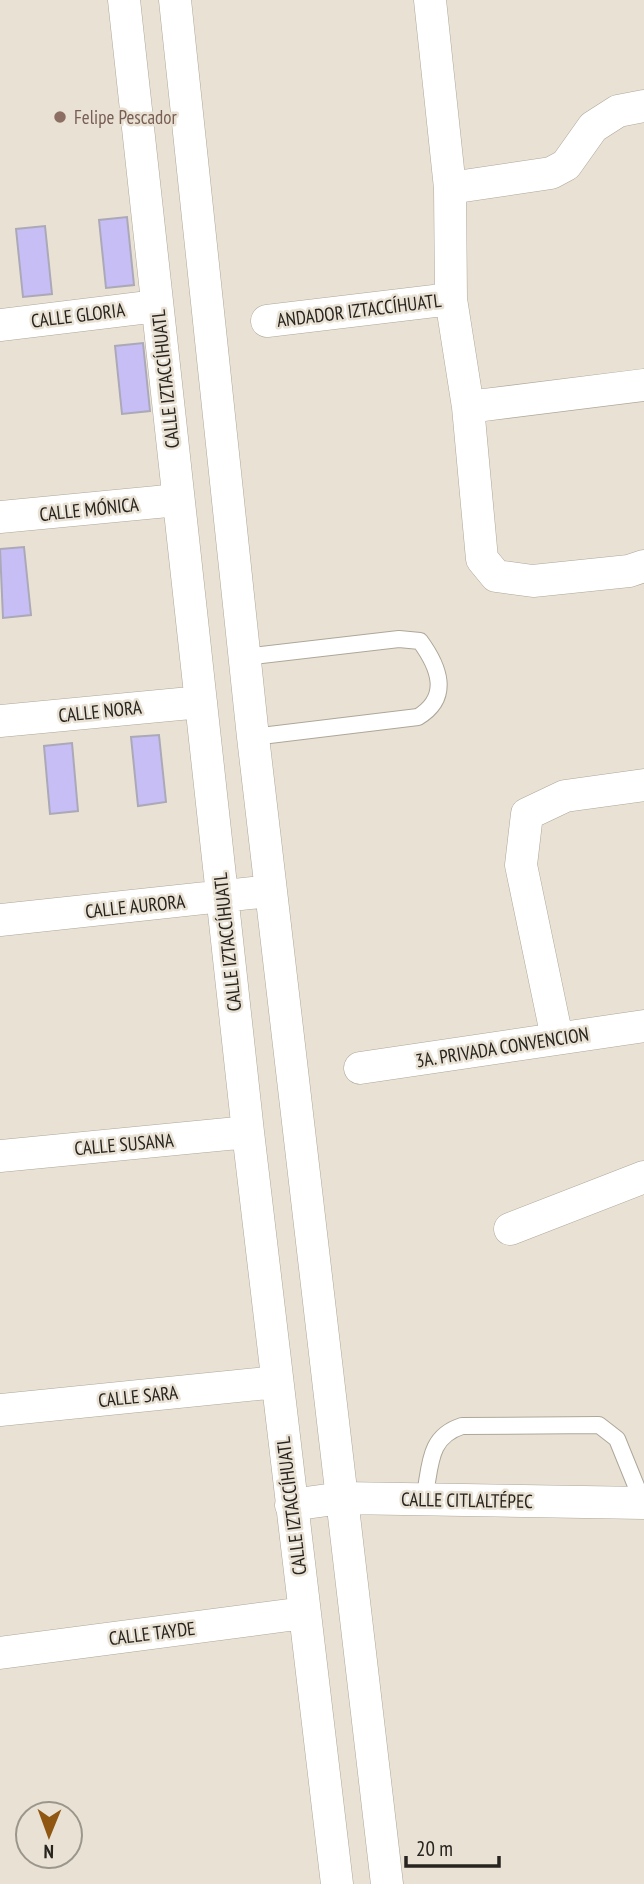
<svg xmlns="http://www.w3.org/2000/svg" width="644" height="1884" font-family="'PT Sans Narrow',sans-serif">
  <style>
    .building { fill: #c7bef5; stroke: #aba9b7; stroke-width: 2 }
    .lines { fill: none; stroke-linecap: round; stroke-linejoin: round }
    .lane-casing { stroke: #ada799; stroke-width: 18 }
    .street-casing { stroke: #ada799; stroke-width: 33 }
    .lane { stroke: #fff; stroke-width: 16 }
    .street { stroke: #fff; stroke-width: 32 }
    .education-dot { fill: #8d6e63; stroke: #e9e2d4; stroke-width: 2.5 }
    .labels { text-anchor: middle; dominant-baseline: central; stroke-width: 5; stroke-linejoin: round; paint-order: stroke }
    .education-label { font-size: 19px; fill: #785e54; stroke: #e9e2d4; text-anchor: start }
    .street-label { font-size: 19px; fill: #27241f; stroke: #e9e2d4 }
  </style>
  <rect width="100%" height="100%" fill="#e9e2d4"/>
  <path class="building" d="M127,217L134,285L106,288L99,220Z
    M45,226L52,294L23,297L16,229Z
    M143,343L150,411L122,414L115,346Z
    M24,547L31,615L3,618L0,549Z
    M159,735L166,802L138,806L131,737Z
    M72,743L78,811L50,814L44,746Z"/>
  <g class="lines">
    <defs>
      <path id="lane" d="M244,657L399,639L420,641C439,667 451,697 418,717L253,737
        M424,1499C431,1467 427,1437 462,1426L599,1425L617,1439L643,1503"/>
      <path id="street" d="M124,0L248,1132L337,1884
        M175,0L253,737L387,1884
        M430,0L450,188L451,299L468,407L482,559L496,576L533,581L629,571L644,566
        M450,188L551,173L566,165L593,127L618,111L644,106
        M267,321L451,299
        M0,325L157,306
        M468,407L644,385
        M0,517L178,500
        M0,721L201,702
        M0,920L270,891
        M557,1038L521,865L527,814L565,796L644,785
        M360,1068L644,1026
        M0,1156L248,1132
        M510,1229L644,1177
        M0,1410L277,1382
        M291,1505L342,1498L644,1503
        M0,1653L304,1613"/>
    </defs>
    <use href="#lane" class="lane-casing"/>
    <use href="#street" class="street-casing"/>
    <use href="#lane" class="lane"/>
    <use href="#street" class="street"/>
  </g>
  <circle class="education-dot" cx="60" cy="117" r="7"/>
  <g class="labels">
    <g class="education-label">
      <text x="74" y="117">Felipe Pescador</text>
    </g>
    <g class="street-label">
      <text transform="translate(359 310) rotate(-7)">ANDADOR IZTACCÍHUATL</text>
      <text transform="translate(78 315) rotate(-7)">CALLE GLORIA</text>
      <text transform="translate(165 379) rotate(-96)">CALLE IZTACCÍHUATL</text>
      <text transform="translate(89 509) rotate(-6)">CALLE MÓNICA</text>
      <text transform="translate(100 711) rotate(-6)">CALLE NORA</text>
      <text transform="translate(135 906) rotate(-6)">CALLE AURORA</text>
      <text transform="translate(227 942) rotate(-96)">CALLE IZTACCÍHUATL</text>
      <text transform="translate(502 1047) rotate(-9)">3A. PRIVADA CONVENCION</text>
      <text transform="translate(124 1144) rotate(-5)">CALLE SUSANA</text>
      <text transform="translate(138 1396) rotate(-6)">CALLE SARA</text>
      <text transform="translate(467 1500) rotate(1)">CALLE CITLALTÉPEC</text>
      <text transform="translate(291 1506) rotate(-97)">CALLE IZTACCÍHUATL</text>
      <text transform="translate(152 1633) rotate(-7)">CALLE TAYDE</text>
    </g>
  </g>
  <g transform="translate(49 1835) rotate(181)"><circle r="33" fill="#e9e2d4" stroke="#9b968c" stroke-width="2"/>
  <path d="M0-5L12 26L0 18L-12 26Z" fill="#905712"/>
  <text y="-10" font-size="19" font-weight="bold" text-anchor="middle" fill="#27241f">N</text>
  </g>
  <path d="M406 1856v10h93v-10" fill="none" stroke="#27241f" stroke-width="3.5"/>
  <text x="416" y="1856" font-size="21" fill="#27241f" stroke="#e9e2d4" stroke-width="5" paint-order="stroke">20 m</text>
</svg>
